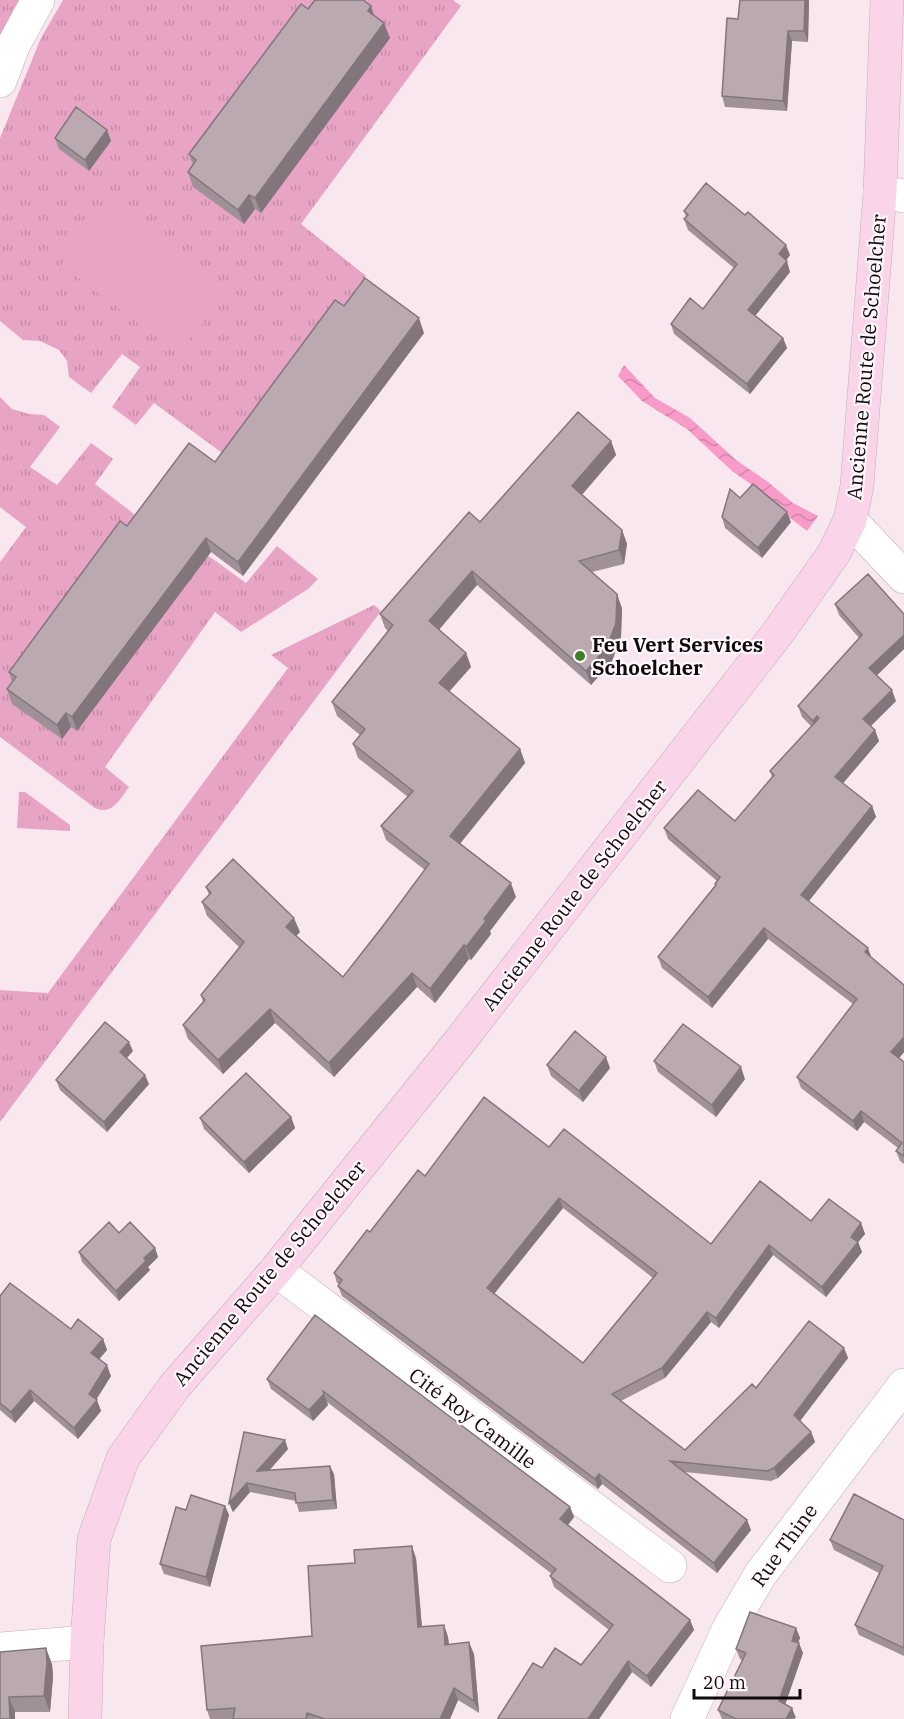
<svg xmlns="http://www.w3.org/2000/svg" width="904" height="1719" font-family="'IBM Plex Serif',serif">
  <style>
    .grass { fill: url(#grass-tufts) }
    .garden { fill: #e8a4c4 }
    .water { fill: url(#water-waves) }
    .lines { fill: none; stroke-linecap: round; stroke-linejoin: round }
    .minor-casing { stroke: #c0afb7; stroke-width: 34 }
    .secondary-casing { stroke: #c0afb7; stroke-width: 34 }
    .minor { stroke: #fff; stroke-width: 33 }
    .secondary { stroke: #fad4e8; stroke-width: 33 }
    .wall { fill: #a09198; fill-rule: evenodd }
    .shaded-wall { fill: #82767c }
    .building { fill: #baa9b1; stroke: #82767c; stroke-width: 1.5; fill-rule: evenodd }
    .poi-dot { fill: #3b8126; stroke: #fff7fb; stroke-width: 2 }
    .labels { text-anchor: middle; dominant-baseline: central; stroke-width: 4.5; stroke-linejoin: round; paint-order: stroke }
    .street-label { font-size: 20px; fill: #0f0a0c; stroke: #fff7fb }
    .poi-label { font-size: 20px; font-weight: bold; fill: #0f0a0c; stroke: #fff7fb; text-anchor: start }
  </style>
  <defs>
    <pattern id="grass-tufts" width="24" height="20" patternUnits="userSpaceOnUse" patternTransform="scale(1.5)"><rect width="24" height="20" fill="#e8a4c4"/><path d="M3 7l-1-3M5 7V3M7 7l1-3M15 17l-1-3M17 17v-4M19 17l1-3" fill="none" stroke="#c68ca7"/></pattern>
    <pattern id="water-waves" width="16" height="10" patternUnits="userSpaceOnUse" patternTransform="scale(1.5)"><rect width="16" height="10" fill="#f89bc9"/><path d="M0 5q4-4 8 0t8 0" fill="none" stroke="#d384ab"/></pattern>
  </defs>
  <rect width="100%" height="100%" fill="#f9e7ef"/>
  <path class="grass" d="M0,0H22L0,40Z
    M63,0H453L461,6L301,224L366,276L229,458L154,403L136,425L112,407L140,367L122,354L91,393L69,377L67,361L59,350L40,341L23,340L0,321V138L41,38Z
    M0,397L12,409L29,414L44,415L60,427L30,467L57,485L91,443L113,459L95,484L134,514L213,559L246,583L277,546L318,579L308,589L241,632L215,612L105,767L129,787C120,799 112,816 95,808L0,737V562L26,527L0,507Z
    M374,605L381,611L0,1122V990L48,993L288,668L271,655Z
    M19,792H25L70,825V831L17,828Z"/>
  <path class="garden" d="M109,201L227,290L179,354L61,265Z"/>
  <path class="water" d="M624,365L655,398L690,418L736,460L768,482L793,503L818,516L807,531L785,514L766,495L732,471L687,429L642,401L618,376Z"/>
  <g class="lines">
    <defs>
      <path id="minor" d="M0,81L14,44L38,0
        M880,192L904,196
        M850,520L904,577
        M276,1270L670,1566
        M0,1649L87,1642
        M687,1719L729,1628L760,1575L904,1385"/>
      <path id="secondary" d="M85,1719L87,1642L94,1539L123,1458L174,1387L276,1270L460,1041L780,630L834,553L850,520L857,486L880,192L887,0"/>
    </defs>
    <use href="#minor" class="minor-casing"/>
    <use href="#secondary" class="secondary-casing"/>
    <use href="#minor" class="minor"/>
    <use href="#secondary" class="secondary"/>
  </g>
  <path class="wall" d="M740,0H809L808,42L792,41L787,111L725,107L722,96L738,19Z
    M308,9L375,16L390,38L261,213L255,209L244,224L193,187L188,172L193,164L189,154Z
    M107,130L111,141L89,171L59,149L55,138Z
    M684,211L790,255L786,261L790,272L755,316L783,338L787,348L750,394L674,334L671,324L703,309L734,268L688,230L684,219L686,217Z
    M344,306L424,333L243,576L211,552L77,731L71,727L62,739L12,704L7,689L12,682L9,672L127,526L215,462Z
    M611,441L616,455L582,495L622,530L627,544L624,564L592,572L622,608L621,637L612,661L591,685L477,585L439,630L466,653L471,667L449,692L520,749L525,763L460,843L516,897L490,931L491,934L471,960L469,959L435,1003L417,987L334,1077L275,1023L223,1074L188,1039L183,1025L203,1002L201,995L239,947L207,916L202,902L209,895L206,887L300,932L296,936L343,977L425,870L386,840L381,826L408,797L358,758L353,744L360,735L337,716L332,702L388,631L385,628L380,614L480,522Z
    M740,498L791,522L762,558L725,528L722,517Z
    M835,604L904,614V649L877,675L896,701L870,726L879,741L843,783L872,806L876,817L808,901L871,957L904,985V1052L899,1058L904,1062V1164L900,1161L896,1151L898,1148L864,1122L857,1131L801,1088L797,1077L853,1004L768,939L712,1008L662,968L658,957L715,886V884L717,881L668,839L664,828L735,821L772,777L770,771L812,727L802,717L798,706L859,638L839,615Z
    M133,1051L127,1058L149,1084L107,1132L60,1090L56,1080Z
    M654,1061L745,1079L716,1117L658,1072Z
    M547,1065L610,1068L583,1102L551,1076Z
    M291,1117L295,1128L249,1173L204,1129L200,1118Z
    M549,1147L711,1244L811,1221L861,1223L865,1234L858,1242L862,1252L826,1297L773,1255L719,1328L711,1322L665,1378L621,1401L685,1450L756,1388L844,1348L848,1358L800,1421L811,1432L815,1442L778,1478L771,1481L685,1472L747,1520L751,1530L717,1573L602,1484L598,1489L342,1296L338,1286L339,1284L337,1283L334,1273L370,1232L425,1176ZM563,1208L653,1278L583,1363L494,1294Z
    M119,1233L155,1248L158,1257L148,1267L150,1270L119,1301L82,1262L79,1252Z
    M0,1296L71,1329L103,1339L107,1350L99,1359L111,1376L96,1399L101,1411L78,1439L34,1401L15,1423L0,1410Z
    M315,1315L570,1507L574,1517L568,1525L690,1620L694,1630L651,1687L632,1672L599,1719H498V1718L542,1668L581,1665L609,1630L554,1587L550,1576L552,1574L327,1402L328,1405L313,1421L271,1389L267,1379Z
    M244,1432L288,1449L269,1470L334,1474L337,1509L299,1512L296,1501L250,1492L233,1512L229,1503Z
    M225,1506L229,1515L210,1587L164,1574L160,1564Z
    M904,1520V1656L859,1635L855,1625L879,1573L834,1550L830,1540Z
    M416,1558L422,1627L444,1625L448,1637L449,1644L474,1654L479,1713L458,1700L450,1719H210L207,1710L312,1636L355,1563Z
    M796,1628L800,1638L798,1643L803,1653L785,1704L792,1708L795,1719H722L718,1710L743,1661L740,1659L736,1649Z
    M0,1652L52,1664L53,1677L50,1712H15V1719H0Z"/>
  <path class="shaded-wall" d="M805,0H809L808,42L804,31Z
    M371,6L376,21L368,11Z
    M384,23L390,38L261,213L255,198Z
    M788,31L792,41L787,111L783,101Z
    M107,130L111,141L89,171L85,160Z
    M249,195L255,209L244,224L238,210Z
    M786,245L790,255L783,264L779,254Z
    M787,261L790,272L752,320L748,310Z
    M419,318L424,333L243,576L238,562Z
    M783,338L787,348L750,394L747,384Z
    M611,441L616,455L577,500L572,486Z
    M787,512L791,522L762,558L758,548Z
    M622,530L627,544L624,564L619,550Z
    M206,538L211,552L77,731L72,717Z
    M472,571L477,585L434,635L429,621Z
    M617,594L622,608L621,637L612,661L591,685L586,671Z
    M904,635V649L873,679L869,668Z
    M466,653L471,667L444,697L439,683Z
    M892,690L896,701L867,730L863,719Z
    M66,713L71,727L62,739L57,725Z
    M817,716L821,727L817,732L813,721Z
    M875,730L879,741L839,788L835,777Z
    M520,749L525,763L455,850L450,836Z
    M872,806L876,817L805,906L801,895Z
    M511,883L516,897L490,931L491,934L471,960L466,947L484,919Z
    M294,918L300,932L291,941L286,927Z
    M764,928L768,939L712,1008L708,997Z
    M464,945L469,959L435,1003L430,989Z
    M868,948L872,959L865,952Z
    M412,973L417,987L334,1077L329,1063Z
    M270,1009L275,1023L223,1074L218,1060Z
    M904,1037V1052L895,1063L891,1052Z
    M129,1042L133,1051L123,1061L120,1052Z
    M606,1057L610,1068L583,1102L579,1091Z
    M741,1067L745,1079L716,1117L712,1105Z
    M145,1075L149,1084L107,1132L104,1122Z
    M861,1111L864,1122L857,1131L853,1121Z
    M291,1117L295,1128L249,1173L244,1162Z
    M559,1198L563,1208L490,1299L487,1288Z
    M861,1223L865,1234L855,1246L858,1242L862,1252L826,1297L822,1287L851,1237Z
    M769,1245L773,1255L719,1328L716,1318Z
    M155,1248L158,1257L148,1267L150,1270L119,1301L116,1291L144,1258Z
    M707,1312L711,1322L665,1378L662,1368Z
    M103,1339L107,1350L95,1364L91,1353Z
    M844,1348L848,1358L797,1425L794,1415Z
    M107,1365L111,1376L93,1405L89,1394Z
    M30,1390L34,1401L15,1423L11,1412Z
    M323,1391L328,1405L313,1421L309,1410Z
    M97,1400L101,1411L78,1439L74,1428Z
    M811,1432L815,1442L778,1478L774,1468Z
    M285,1440L288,1449L261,1480L257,1471Z
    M330,1466L334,1474L337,1509L333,1500Z
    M599,1474L602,1484L598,1489L595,1479Z
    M247,1483L250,1492L233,1512L229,1503Z
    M225,1506L229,1515L210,1587L206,1577Z
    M570,1507L574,1517L564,1530L560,1519Z
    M747,1520L751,1530L717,1573L714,1563Z
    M412,1546L416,1558L423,1640L418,1627Z
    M690,1620L694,1630L651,1687L647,1676Z
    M444,1625L448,1637L450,1657L445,1645Z
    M796,1628L800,1638L795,1651L792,1641Z
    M469,1642L474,1654L479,1713L474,1701Z
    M799,1643L803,1653L783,1711L779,1701Z
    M46,1648L52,1664L53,1677L50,1712L44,1696Z
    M628,1661L632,1672L599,1719H588Z
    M454,1688L458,1700L450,1719H440Z
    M9,1697L15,1712V1719H10Z
    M792,1708L796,1718L786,1719Z"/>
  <path class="building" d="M315,0H363L371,6L368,11L384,23L255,198L249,195L238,210L188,172L196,160L189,154L301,4L308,9Z
    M740,0H805L804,31H788L783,101L722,96L727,18L738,19Z
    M76,107L107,130L85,160L55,138Z
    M706,183L745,215L748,212L786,245L779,254L787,261L748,310L783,338L747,384L671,324L690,298L703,309L737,264L684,219L688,215L684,211Z
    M365,278L419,318L238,562L206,538L72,717L66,713L57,725L7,689L16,677L9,672L120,521L127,526L189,443L215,462L335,300L344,306Z
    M578,412L611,441L572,486L622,530L619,550L579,561L617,594L616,623L607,647L586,671L472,571L429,621L466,653L439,683L520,749L450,836L511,883L484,919L486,921L466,947L464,945L430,989L412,973L329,1063L270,1009L218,1060L183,1025L205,1000L201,995L244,942L202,902L211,893L206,887L233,859L294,918L286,927L343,977L383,926L429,864L381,826L413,791L353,744L365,729L332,702L393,625L380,614L469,512L480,522Z
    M753,484L787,512L758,548L722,517L730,489L740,498Z
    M868,574L904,614V635L869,668L892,690L863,719L875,730L835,777L872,806L801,895L868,948L865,952L904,985V1037L891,1052L904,1062V1156L896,1151L902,1143L861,1111L853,1121L797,1077L857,999L764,928L708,997L658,957L716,885L715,884L720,877L664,828L698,790L735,821L774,775L770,771L819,718L817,716L813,721L798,706L862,635L835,604Z
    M105,1022L129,1042L120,1052L145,1075L104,1122L56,1080Z
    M683,1024L741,1067L712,1105L654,1061Z
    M575,1031L606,1057L579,1091L547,1065Z
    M246,1073L291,1117L244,1162L200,1118Z
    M484,1097L549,1147L564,1129L711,1244L760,1181L811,1221L829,1199L861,1223L851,1237L858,1242L822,1287L769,1245L716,1318L707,1312L662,1368L612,1394L685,1450L752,1384L756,1388L809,1321L844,1348L794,1415L811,1432L774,1468L767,1471L670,1461L747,1520L714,1563L599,1474L595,1479L338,1286L342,1280L334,1273L367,1230L370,1232L418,1170L425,1176ZM559,1198L657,1273L583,1363L487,1288Z
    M109,1222L119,1233L130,1222L155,1248L144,1258L146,1261L116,1291L79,1252Z
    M10,1283L71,1329L78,1319L103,1339L91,1353L107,1365L89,1394L97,1400L74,1428L30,1390L11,1412L0,1403V1296Z
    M315,1315L570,1507L560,1519L690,1620L647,1676L628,1661L588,1719H500L498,1718L533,1663L542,1668L555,1648L581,1665L613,1625L550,1576L556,1569L323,1391L324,1394L309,1410L267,1379Z
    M244,1432L285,1440L257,1471L330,1466L333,1500L296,1503L295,1493L247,1483L229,1503Z
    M854,1494L904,1520V1648L855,1625L883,1566L830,1540Z
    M191,1495L225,1506L206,1577L160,1564L176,1507L186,1510Z
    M412,1546L418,1627L444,1625L445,1645L469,1642L474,1701L454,1688L440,1719H325L307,1713L306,1719H233L235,1708L207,1710L201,1646L312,1636L308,1566L355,1563L354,1550Z
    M750,1612L796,1628L792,1641L799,1643L779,1701L792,1708L786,1719H736L718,1710L746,1653L736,1649Z
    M46,1648L47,1662L44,1696L9,1697L10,1719H0V1652Z"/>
  <circle class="poi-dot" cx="580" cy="656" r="6"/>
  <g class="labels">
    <g class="street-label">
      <text transform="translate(866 357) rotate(-85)">Ancienne Route de Schoelcher</text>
      <text transform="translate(574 895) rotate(-52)">Ancienne Route de Schoelcher</text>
      <text transform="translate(269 1273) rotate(-50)">Ancienne Route de Schoelcher</text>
      <text transform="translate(473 1418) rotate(37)">Cité Roy Camille</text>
      <text transform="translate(784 1545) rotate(-54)">Rue Thine</text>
    </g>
    <g class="poi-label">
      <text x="592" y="644">Feu Vert Services<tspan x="592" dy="23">Schoelcher</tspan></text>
    </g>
  </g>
  <path d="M694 1689v9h106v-9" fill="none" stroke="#0f0a0c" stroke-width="3"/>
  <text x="703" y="1689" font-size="18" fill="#0f0a0c" stroke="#fff7fb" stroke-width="4.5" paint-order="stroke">20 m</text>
</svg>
